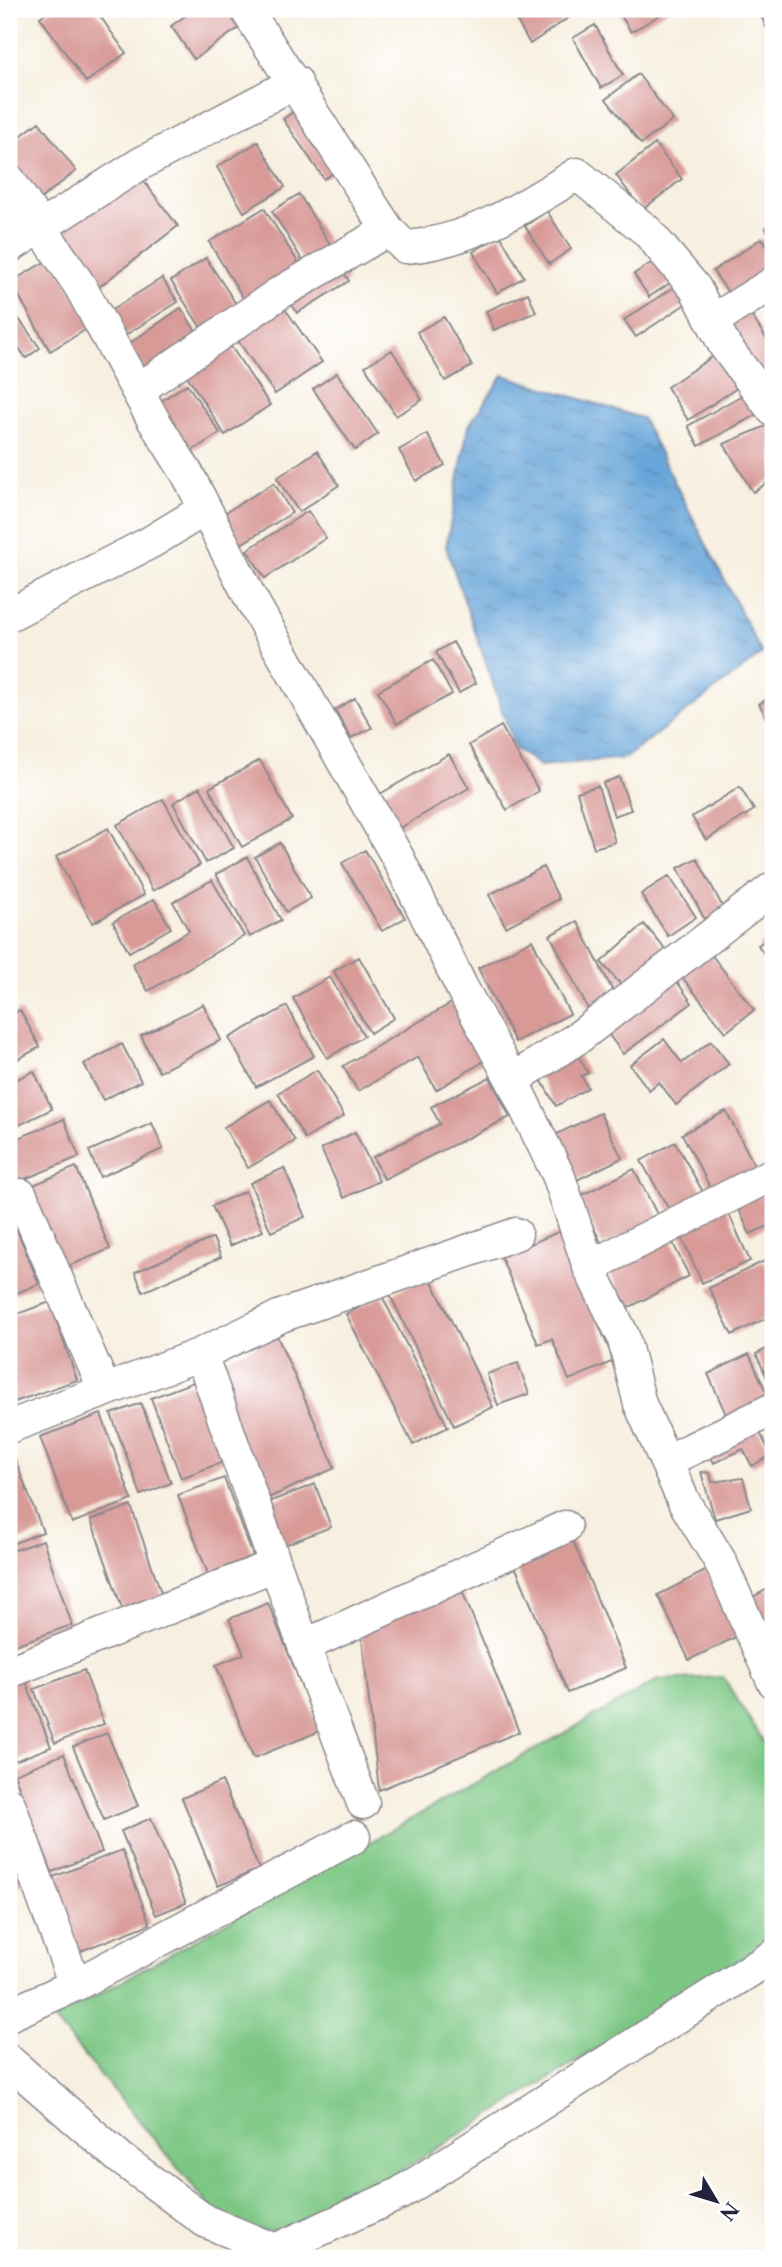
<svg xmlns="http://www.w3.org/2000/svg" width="782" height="2267" font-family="'Libre Caslon Text',serif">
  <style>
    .park { fill: #7dc784; stroke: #507460; stroke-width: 2 }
    .water { fill: url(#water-ripples); stroke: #45648a; stroke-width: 2 }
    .building { fill: #d89a97 }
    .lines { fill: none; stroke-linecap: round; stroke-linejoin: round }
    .minor-casing { stroke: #8c888d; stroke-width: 35 }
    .minor { stroke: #fff; stroke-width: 32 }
  </style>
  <defs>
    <pattern id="water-ripples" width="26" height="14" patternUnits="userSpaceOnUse" patternTransform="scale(1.75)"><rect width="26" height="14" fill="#68a5d9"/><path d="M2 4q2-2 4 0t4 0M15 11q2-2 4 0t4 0" fill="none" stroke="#5586b1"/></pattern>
  </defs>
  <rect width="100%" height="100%" fill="#fff"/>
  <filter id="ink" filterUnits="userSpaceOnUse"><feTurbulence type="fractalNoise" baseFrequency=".0143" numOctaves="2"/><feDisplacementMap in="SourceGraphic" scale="14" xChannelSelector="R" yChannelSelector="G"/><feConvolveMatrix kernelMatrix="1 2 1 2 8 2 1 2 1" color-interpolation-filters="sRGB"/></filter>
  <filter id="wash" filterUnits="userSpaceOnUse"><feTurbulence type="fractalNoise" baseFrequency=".00686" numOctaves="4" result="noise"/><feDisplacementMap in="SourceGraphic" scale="28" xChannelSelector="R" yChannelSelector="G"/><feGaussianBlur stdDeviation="1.57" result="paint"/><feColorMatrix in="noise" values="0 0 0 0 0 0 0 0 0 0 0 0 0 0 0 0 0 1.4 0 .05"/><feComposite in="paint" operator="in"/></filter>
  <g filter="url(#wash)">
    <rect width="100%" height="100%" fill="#f7efdf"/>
    <path class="park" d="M723,1677L773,1757V1939L388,2179L293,2230L231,2232L54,2019L659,1680Z"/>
    <path class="water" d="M503,375L642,418L762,654L625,758L540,766L515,748L446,547L468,427Z"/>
    <g id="blocks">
      <path class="building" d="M52,9H95L126,53L86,82L40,17Z
        M195,9H236L246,23L194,59L171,26Z
        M510,9H581L530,44Z
        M617,9H670L631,32Z
        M764,9H773V43L759,11Z
        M595,25L623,75L601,88L573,38Z
        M638,74L673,120L641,144L606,99Z
        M302,106L343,166L324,179L283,119Z
        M39,122L76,171L39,200L9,160V145Z
        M258,142L285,187L244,212L217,167Z
        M655,144L682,179L642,210L616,175Z
        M136,171L178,226L95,290L53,235Z
        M299,194L336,254L309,271L272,211Z
        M264,208L302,269L246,303L209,242Z
        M547,211L571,249L549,264L525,226Z
        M773,222V242L765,227Z
        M500,235L524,277L497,293L473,252Z
        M762,238L773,255V276L735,302L713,271Z
        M662,256L676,279L649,297L634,274Z
        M53,257L92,326L50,351L11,282Z
        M206,258L240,310L205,334L171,281Z
        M339,264L349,281L297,313L287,296Z
        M162,278L178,302L121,338L105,314Z
        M682,282L693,299L636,337L624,320Z
        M528,293L536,312L494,330L486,311Z
        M281,303L322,362L275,394L234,335Z
        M9,305L40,348L26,358L9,334Z
        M181,308L199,336L145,372L127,345Z
        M748,310L773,349V400L724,325Z
        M444,317L472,366L445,381L417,332Z
        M226,339L270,405L225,435L182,368Z
        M392,350L422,400L396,416L365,366Z
        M718,353L740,386L688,420L667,387Z
        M337,373L378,434L355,450L313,389Z
        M187,384L220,433L187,454L155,405Z
        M744,394L756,415L699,446L688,426Z
        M773,423V479L753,492L724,444Z
        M427,434L445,465L416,481L399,450Z
        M317,451L339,485L299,512L277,478Z
        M274,483L292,513L241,544L223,514Z
        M308,511L326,538L265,578L247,550Z
        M453,642L476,683L459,693L436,652Z
        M433,660L452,694L397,724L378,691Z
        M773,696V730L759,704Z
        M355,698L372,728L351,738L335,710Z
        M501,726L539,791L507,810L469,745Z
        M449,754L469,788L400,828L380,794Z
        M260,760L292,819L242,847L209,788Z
        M619,777L631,810L614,816L603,783Z
        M598,786L615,842L594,848L577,792Z
        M200,787L234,848L206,863L173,803Z
        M740,787L754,810L706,840L692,817Z
        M163,799L200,865L153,891L117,825Z
        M108,828L144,895L93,923L56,857Z
        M280,843L311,898L286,912L255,857Z
        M365,850L405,918L382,931L342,863Z
        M247,857L281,920L250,937L216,874Z
        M697,858L728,917L709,928L678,868Z
        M543,867L559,899L506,927L489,895Z
        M669,876L696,917L668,936L641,894Z
        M212,880L244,936L148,991L132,964L189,931L173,902Z
        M154,899L171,928L129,952L113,922Z
        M577,921L616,997L589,1011L550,935Z
        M644,924L666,950L623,987L601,962Z
        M773,935V967L758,945Z
        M532,940L570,1014L515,1042L478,968Z
        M707,949L754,1010L726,1032L678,972Z
        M359,957L394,1018L370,1033L334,971Z
        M671,973L692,1003L623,1054L601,1024Z
        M330,977L364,1036L327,1058L293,998Z
        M453,1002L486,1060L436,1090L418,1057L358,1091L343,1066Z
        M203,1004L221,1040L159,1072L141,1036Z
        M287,1006L314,1056L256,1087L229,1038Z
        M20,1010L40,1047L9,1064V1016Z
        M664,1039L682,1063L711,1041L729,1064L676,1105L659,1082L649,1090L630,1065Z
        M122,1044L141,1081L103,1100L84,1064Z
        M573,1047L588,1073L581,1076L588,1088L556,1106L535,1069Z
        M317,1070L344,1116L305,1139L278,1093Z
        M34,1071L52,1109L9,1130V1083Z
        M490,1077L510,1117L384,1179L373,1157L440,1124L431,1107Z
        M270,1100L295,1141L248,1168L224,1127Z
        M726,1111L757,1170L713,1193L682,1134Z
        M600,1113L622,1158L575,1181L553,1136Z
        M64,1119L79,1157L10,1185L9,1142Z
        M152,1123L163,1149L100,1177L89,1151Z
        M355,1132L379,1181L344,1198L321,1149Z
        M675,1142L703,1192L670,1211L641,1161Z
        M76,1167L110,1249L59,1270L26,1188Z
        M284,1168L305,1217L271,1232L250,1183Z
        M634,1169L659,1218L603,1246L578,1197Z
        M773,1182V1224L750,1234L734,1199Z
        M245,1191L263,1231L230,1246L212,1206Z
        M725,1205L750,1261L702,1283L677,1226Z
        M9,1211L39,1284L9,1296Z
        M560,1231L614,1361L569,1380L552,1339L538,1344L501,1257Z
        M668,1233L689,1276L628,1308L606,1266Z
        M213,1238L221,1257L143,1292L135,1272Z
        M764,1261L773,1280V1315L732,1335L709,1288Z
        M429,1275L493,1407L454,1426L390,1295Z
        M382,1296L448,1427L413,1445L346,1314Z
        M50,1302L77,1380L9,1404V1317Z
        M277,1336L335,1468L266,1499L208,1367Z
        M773,1346V1391L756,1354Z
        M749,1354L770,1400L728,1419L708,1374Z
        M518,1363L529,1394L498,1405L487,1374Z
        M196,1381L226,1461L181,1478L151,1398Z
        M141,1403L171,1483L141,1495L111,1414Z
        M101,1414L132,1500L72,1523L40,1437Z
        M755,1422L771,1455L752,1466L743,1449L714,1463L706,1447Z
        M13,1454L43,1532L9,1545V1455Z
        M701,1472L710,1473L712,1482L743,1478L751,1508L715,1519Z
        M224,1478L253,1556L208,1574L178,1495Z
        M315,1484L331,1527L282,1546L266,1503Z
        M131,1506L163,1598L123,1611L91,1520Z
        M43,1540L72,1625L9,1647V1552Z
        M573,1541L626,1668L568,1693L515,1566Z
        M707,1570L738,1636L689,1660L658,1595Z
        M773,1586V1630L769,1632L751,1598Z
        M461,1588L519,1732L379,1790L361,1630Z
        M268,1603L320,1731L254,1758L216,1665L244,1654L229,1619Z
        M84,1670L104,1724L55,1743L34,1689Z
        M22,1672L51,1747L15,1761L9,1746V1678Z
        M107,1733L138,1806L104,1820L73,1747Z
        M64,1754L102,1852L52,1872L14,1774Z
        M222,1781L259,1869L218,1886L182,1798Z
        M151,1818L186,1903L156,1915L121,1831Z
        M9,1846L23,1884L9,1889Z
        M122,1850L150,1924L76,1953L48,1879Z"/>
    </g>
  </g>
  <g filter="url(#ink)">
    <use href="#blocks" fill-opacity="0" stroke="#8c888d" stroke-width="2"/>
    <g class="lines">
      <defs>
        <path id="minor" d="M246,9L388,230L405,247C468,243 525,206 577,174L647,231L695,288L725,346L773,410
          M9,180L80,286L154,421L188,475L250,597L398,858L462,988L512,1080L559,1177L589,1267L623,1336L640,1404L684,1502L720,1561L773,1681
          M9,247L140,164L296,82
          M712,321L773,283
          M138,390L278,294L388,230
          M9,615L151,542L205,509
          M512,1080L579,1037L773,888
          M21,1195L104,1389
          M589,1267L773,1174
          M201,1354L304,1646L363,1803
          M9,1427L201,1354L281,1316L516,1234
          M667,1461L773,1409
          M304,1646L565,1527
          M9,1672L275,1565
          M9,1804L75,1985L9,2015
          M75,1985L354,1837
          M9,2061L120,2158L205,2221L275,2250L399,2194L773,1956"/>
      </defs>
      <use href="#minor" class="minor-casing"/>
      <use href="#minor" class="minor"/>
    </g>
  </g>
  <rect width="782" height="2267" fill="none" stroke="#fff" stroke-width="35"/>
  <g transform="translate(716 2201) rotate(128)" stroke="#ffffff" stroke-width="5" paint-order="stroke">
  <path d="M0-5L12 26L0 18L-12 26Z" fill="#22223b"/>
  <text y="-10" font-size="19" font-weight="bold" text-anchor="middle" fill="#22223b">N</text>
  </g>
</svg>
